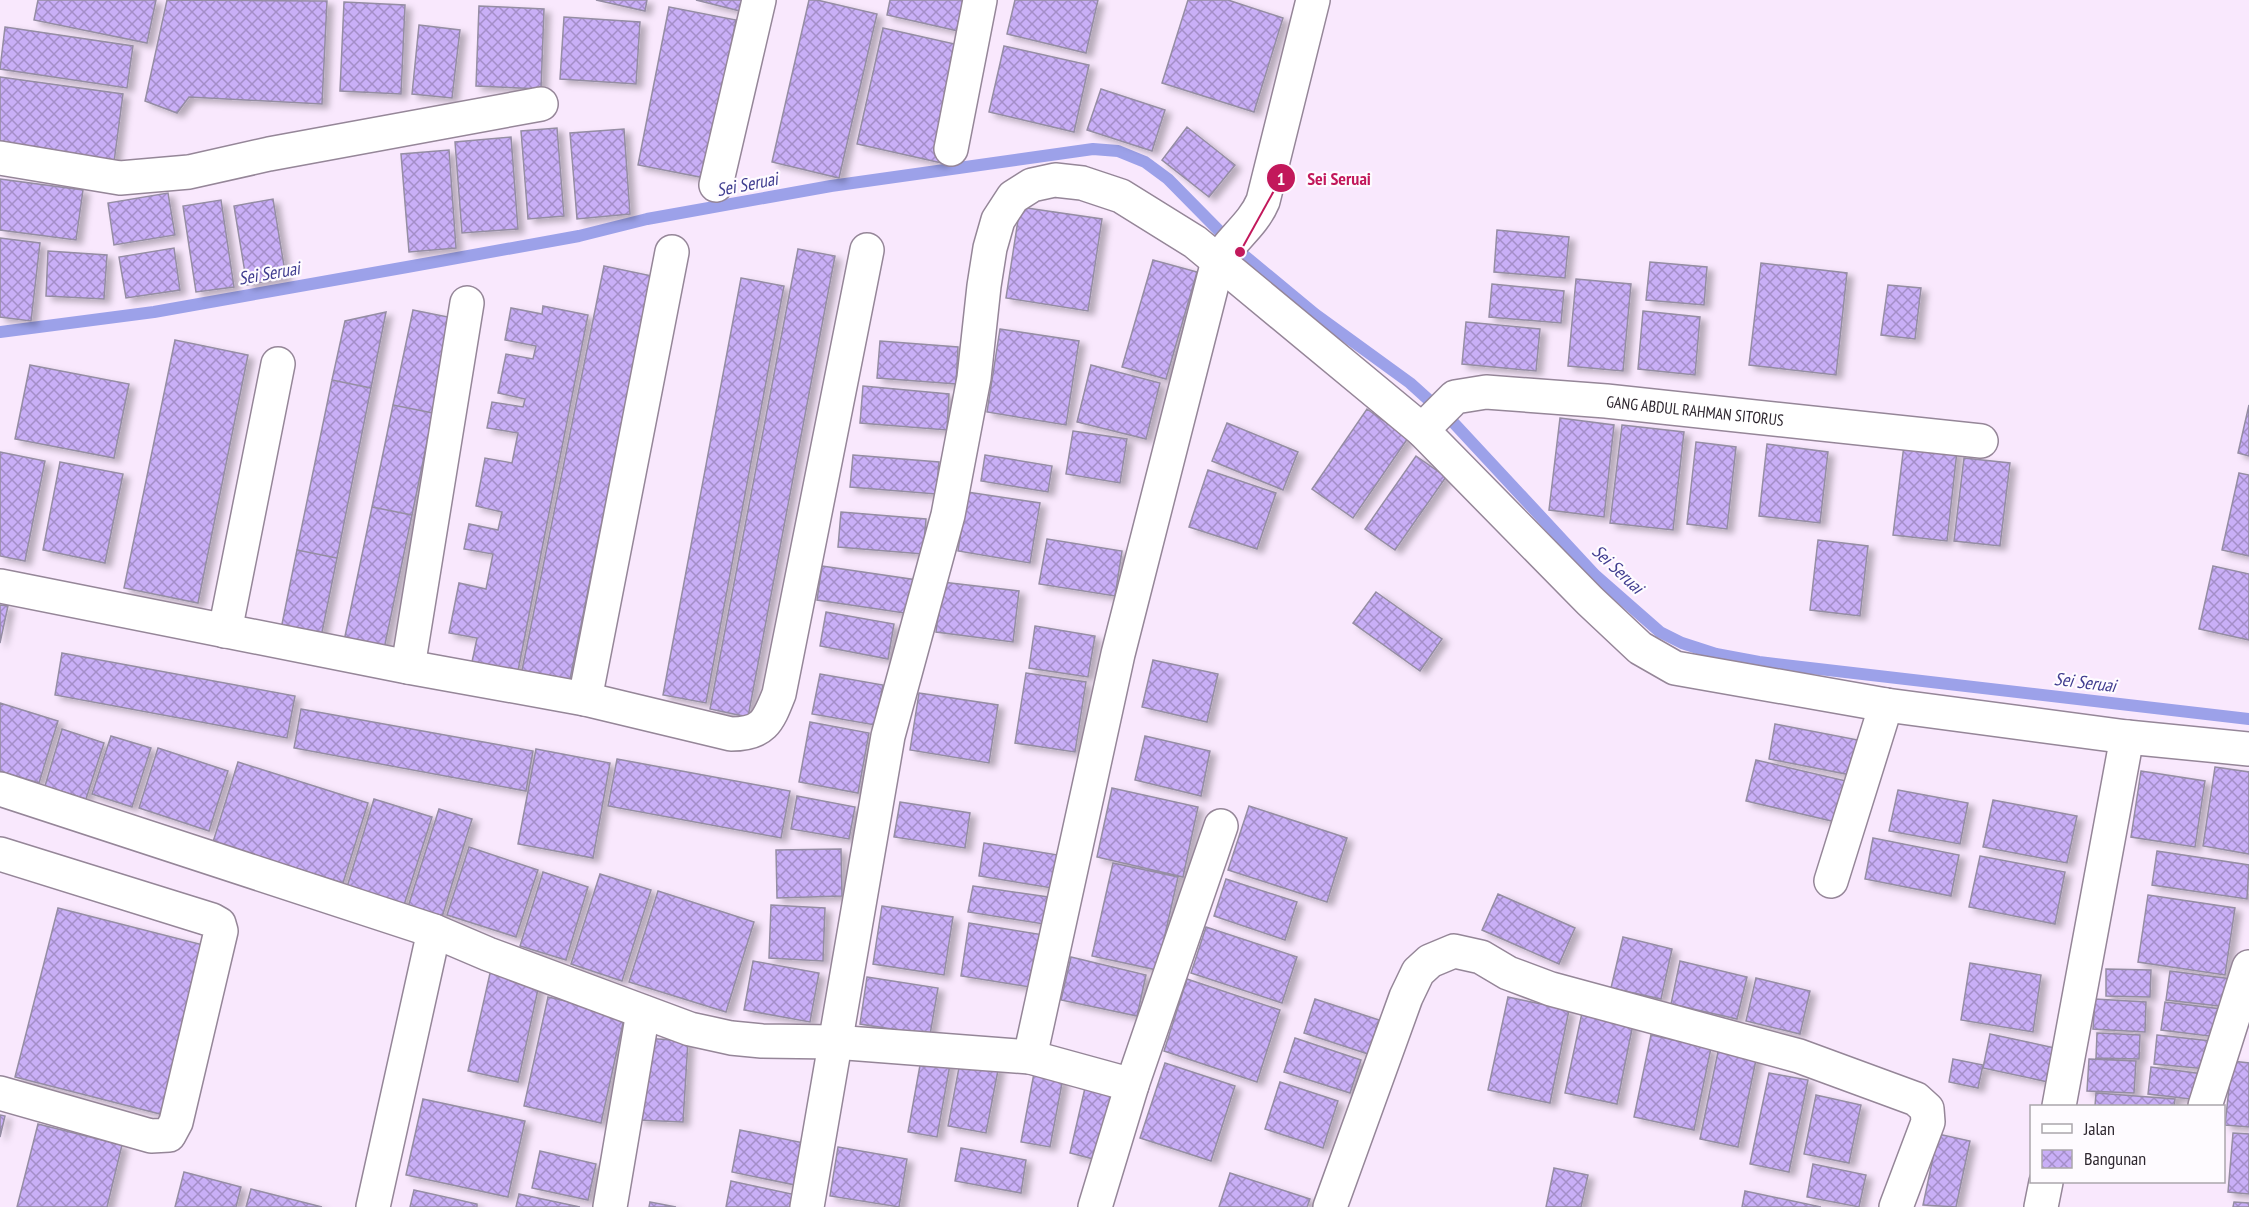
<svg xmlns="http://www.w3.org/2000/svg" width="2249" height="1207" font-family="'PT Sans Narrow',sans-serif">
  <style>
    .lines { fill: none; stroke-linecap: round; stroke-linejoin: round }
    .stream { stroke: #9ca1e9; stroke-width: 12 }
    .building { fill: url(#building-cross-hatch); stroke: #958da3; stroke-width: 1.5; filter: url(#shadow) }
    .minor-casing { stroke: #958698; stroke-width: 36 }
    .minor { stroke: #fff; stroke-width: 33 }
    .labels { text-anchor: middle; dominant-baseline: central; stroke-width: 4.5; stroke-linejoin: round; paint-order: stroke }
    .street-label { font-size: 16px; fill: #2e272f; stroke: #fefbff }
    .water-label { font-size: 18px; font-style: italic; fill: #3f3c8f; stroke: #fefbff }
    .leader { fill: none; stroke: #c2185b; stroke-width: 2 }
    .callout-dot { fill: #c2185b; stroke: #fefbff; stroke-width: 2 }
    .mark-label { font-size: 18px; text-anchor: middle; font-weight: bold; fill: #fff }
    .callout-label { font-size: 18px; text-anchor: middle; font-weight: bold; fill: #c2185b; stroke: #fefbff; stroke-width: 4.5; stroke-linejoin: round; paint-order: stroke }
  </style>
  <defs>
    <pattern id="building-cross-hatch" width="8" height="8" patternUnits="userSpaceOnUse" patternTransform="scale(1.5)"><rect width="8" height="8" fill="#c9aff7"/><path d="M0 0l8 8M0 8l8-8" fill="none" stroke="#a48ec8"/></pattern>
    <filter id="shadow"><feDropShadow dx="6" dy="4" stdDeviation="3" flood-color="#0004"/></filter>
  </defs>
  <rect width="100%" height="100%" fill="#f9e8fd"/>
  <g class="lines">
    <path class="stream" d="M0,332L154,312L407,267L579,236L647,219L831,186L1093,149L1118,151L1145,162L1168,179L1240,252L1315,314L1410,383L1451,420L1595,575L1660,632L1682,643L1716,654L1759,662L2249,719"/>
  </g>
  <path class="building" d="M38,0H156L147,43L34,20Z
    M167,0L327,1L322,104L189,97L177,113L145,101Z
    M596,0H647L645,11Z
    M696,0H743L740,11Z
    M809,0H817L877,14L839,178L772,162Z
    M890,0H975L967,33L887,15Z
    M1015,0H1098L1086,53L1007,34Z
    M1188,0H1228L1283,18L1254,112L1162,83Z
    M344,2L405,5L401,94L340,91Z
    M479,6L544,9L541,89L476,86Z
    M669,7L736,20L705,178L638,165Z
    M564,17L640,22L636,84L560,79Z
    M419,25L460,30L452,98L412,94Z
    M5,27L133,46L127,88L0,69Z
    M883,28L968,47L942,163L857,144Z
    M1004,46L1089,65L1074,132L989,112Z
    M0,77L123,94L114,162L0,147Z
    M1101,89L1165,110L1152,151L1087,130Z
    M1187,127L1235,165L1209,197L1162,160Z
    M557,128L564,216L528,219L521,131Z
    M624,129L630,214L577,219L570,133Z
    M511,137L518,229L462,233L455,142Z
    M449,150L456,248L409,252L401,154Z
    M0,179L83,190L76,240L0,230Z
    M168,193L175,235L114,245L108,203Z
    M273,199L286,278L247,285L234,206Z
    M221,200L234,287L196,292L183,206Z
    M1020,207L1102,219L1088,311L1006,298Z
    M1497,230L1569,237L1565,278L1494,272Z
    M0,238L40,243L31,321L0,317Z
    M174,248L180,290L126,298L119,257Z
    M798,249L835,256L748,717L710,709Z
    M48,251L107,255L104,299L46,296Z
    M1153,260L1197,272L1166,379L1122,367Z
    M1650,262L1707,267L1704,305L1646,300Z
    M1761,263L1847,273L1836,375L1749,365Z
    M604,266L652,276L568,689L520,680Z
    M741,278L784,286L706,703L663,695Z
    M1576,279L1631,284L1623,371L1568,366Z
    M1492,284L1564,291L1561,323L1489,317Z
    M1888,285L1921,288L1915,339L1881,335Z
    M543,306L588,315L518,671L472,662L477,638L449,633L459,583L486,589L493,554L464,549L469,524L498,530L502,512L476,506L485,458L512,463L518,433L487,428L492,402L523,407L525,399L498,393L506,354L533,359L536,346L505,340L511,308L542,314Z
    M413,310L453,318L433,413L393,405Z
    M1643,311L1700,317L1695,375L1638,369Z
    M386,312L371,388L332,380L345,321Z
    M1466,322L1540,329L1536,371L1462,364Z
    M1000,329L1079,341L1066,425L987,412Z
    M175,340L248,355L198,603L124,588Z
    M880,341L958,347L956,384L877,378Z
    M30,365L129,384L114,458L15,439Z
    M1091,365L1160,383L1146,439L1077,422Z
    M332,380L371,388L337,558L297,550Z
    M863,386L949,394L947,430L860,423Z
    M393,405L433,413L412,515L372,507Z
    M2249,405V456L2238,453Z
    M1367,409L1408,438L1353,518L1312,489Z
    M1560,418L1614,425L1604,517L1549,510Z
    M1227,423L1298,452L1283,490L1212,461Z
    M1622,425L1684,432L1673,530L1610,523Z
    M1073,431L1127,439L1120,483L1066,474Z
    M1696,442L1736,447L1727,529L1687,524Z
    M1767,444L1828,452L1820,523L1759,516Z
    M1904,445L1957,451L1947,541L1893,535Z
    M0,452L45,461L25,561L0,556Z
    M853,455L939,462L936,494L850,487Z
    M985,455L1052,466L1048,492L981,481Z
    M1416,456L1446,477L1395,550L1365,529Z
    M1964,458L2010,463L2000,546L1954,541Z
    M60,462L123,474L105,563L43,550Z
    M1208,470L1276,493L1257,549L1189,527Z
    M2239,473L2249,475V556L2222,550Z
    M967,492L1040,503L1030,563L958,551Z
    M372,507L412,515L384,649L344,641Z
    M841,512L926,519L923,554L838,547Z
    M1047,539L1122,551L1115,596L1039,584Z
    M1818,540L1868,546L1860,616L1810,610Z
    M297,550L337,558L320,642L280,634Z
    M822,566L917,580L911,614L817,600Z
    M2213,566L2249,574V640L2199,629Z
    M942,582L1019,591L1013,642L936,632Z
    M1376,592L1442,639L1420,671L1353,623Z
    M0,605L8,606L0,643Z
    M826,612L894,624L888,659L820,646Z
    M1035,626L1095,636L1088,677L1029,668Z
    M62,653L295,696L287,738L55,695Z
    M1153,660L1218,674L1207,722L1142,707Z
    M1026,673L1086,682L1075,752L1015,743Z
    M820,674L883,685L875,725L812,714Z
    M919,693L998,705L989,763L910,750Z
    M0,703L58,721L39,783L0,771Z
    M301,709L533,751L526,791L294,748Z
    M810,722L869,733L858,793L799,782Z
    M1775,724L1858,740L1851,775L1769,759Z
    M62,729L104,743L86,799L45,786Z
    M111,736L151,748L132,807L92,794Z
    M1145,736L1210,751L1201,796L1135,780Z
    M158,748L228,771L209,831L139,808Z
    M536,749L610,763L593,858L518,844Z
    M617,759L790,791L781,838L608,806Z
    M1756,760L1846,781L1836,822L1746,801Z
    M238,762L368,803L343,883L213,842Z
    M2215,767L2249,772V854L2203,846Z
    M2141,771L2205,781L2195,847L2131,837Z
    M1112,788L1198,807L1183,877L1097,857Z
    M1898,790L1968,803L1960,844L1889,831Z
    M797,796L855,807L849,839L791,829Z
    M374,799L432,817L404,905L347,887Z
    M1993,800L2077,816L2067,863L1983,847Z
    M900,802L970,813L965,848L894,837Z
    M1249,806L1347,838L1327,902L1228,870Z
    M439,809L472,819L442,917L408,907Z
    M1873,838L1959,855L1951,896L1865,879Z
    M984,843L1058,855L1052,888L979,876Z
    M469,847L538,870L516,937L447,915Z
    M841,849L842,896L777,898L776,850Z
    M2157,851L2249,865L2247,899L2152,885Z
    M1980,856L2065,872L2055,924L1969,907Z
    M1113,863L1178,877L1157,970L1092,956Z
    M543,872L588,887L566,960L520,946Z
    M600,874L651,890L622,981L571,964Z
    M1226,879L1297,902L1285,940L1214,916Z
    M973,886L1055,898L1050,925L968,912Z
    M658,891L754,922L726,1012L629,982Z
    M1498,894L1575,928L1559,964L1482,930Z
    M2148,895L2235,908L2225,975L2138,962Z
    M771,905L825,908L823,961L769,958Z
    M882,906L953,917L944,975L873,964Z
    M58,908L207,946L164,1115L15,1077Z
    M969,923L1044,935L1036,988L961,976Z
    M1206,927L1297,957L1282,1003L1191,973Z
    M1623,937L1672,949L1661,999L1611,988Z
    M1071,957L1146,975L1137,1016L1061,1000Z
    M753,961L819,973L810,1022L744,1010Z
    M1680,961L1747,977L1737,1019L1671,1004Z
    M1970,963L2041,975L2033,1032L1961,1020Z
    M491,969L540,980L518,1082L468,1071Z
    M2106,969L2151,970L2150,997L2106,996Z
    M2170,971L2232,979L2228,1007L2166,1000Z
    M867,977L938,988L930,1035L860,1024Z
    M1756,978L1810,991L1800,1034L1746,1021Z
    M1187,979L1280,1010L1257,1082L1164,1051Z
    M548,997L625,1014L601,1123L524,1106Z
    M1508,997L1569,1010L1550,1103L1488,1090Z
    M1315,999L1379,1020L1368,1054L1304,1033Z
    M2095,999L2146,1002L2145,1032L2093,1029Z
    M2165,1002L2221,1009L2217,1037L2161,1030Z
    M1583,1008L1634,1019L1617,1104L1565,1093Z
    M2097,1033L2140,1035L2139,1059L2096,1058Z
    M1990,1034L2055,1048L2048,1082L1983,1068Z
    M1651,1035L1711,1048L1694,1130L1634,1117Z
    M2157,1035L2211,1041L2207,1069L2154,1064Z
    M643,1038L688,1041L683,1122L638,1120Z
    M1295,1038L1361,1060L1350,1093L1284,1072Z
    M1719,1047L1757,1055L1738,1147L1700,1139Z
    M922,1054L951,1059L937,1137L908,1132Z
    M961,1057L999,1065L986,1133L948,1126Z
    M1953,1059L1983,1065L1978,1088L1949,1082Z
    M2089,1059L2136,1061L2134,1093L2087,1091Z
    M2232,1061L2249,1063V1127L2225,1125Z
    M1165,1063L1235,1086L1211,1161L1140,1138Z
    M2151,1067L2203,1074L2199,1100L2148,1094Z
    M1034,1073L1063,1078L1050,1147L1021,1142Z
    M1769,1073L1808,1080L1789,1172L1750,1164Z
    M1280,1082L1338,1101L1323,1148L1265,1129Z
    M1085,1088L1116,1096L1101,1161L1070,1153Z
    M2096,1093L2175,1099L2174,1106H2095Z
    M1816,1095L1861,1105L1849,1163L1804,1154Z
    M423,1099L525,1121L508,1197L406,1175Z
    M0,1115L5,1116L0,1137Z
    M38,1124L122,1145L107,1207H17Z
    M740,1130L809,1144L800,1186L732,1172Z
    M2233,1133L2249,1134V1194L2228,1192Z
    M1938,1134L1970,1141L1956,1207L1923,1205Z
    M838,1147L907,1159L899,1207L830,1196Z
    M961,1148L1026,1160L1021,1193L955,1181Z
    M540,1151L596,1164L588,1200L532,1188Z
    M1813,1164L1866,1175L1859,1207L1807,1197Z
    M1554,1168L1588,1175L1581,1207H1546Z
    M184,1172L241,1187L236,1207H175Z
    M1230,1173L1310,1199L1307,1207H1219Z
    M731,1181L801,1196L799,1207H726Z
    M251,1189L322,1207H246Z
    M414,1190L477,1204V1207H410Z
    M1745,1191L1821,1207H1742Z
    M519,1194L580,1207H516Z
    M650,1202L676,1207H649Z
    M2234,1202L2249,1203V1207H2233Z"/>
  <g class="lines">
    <defs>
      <g id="minor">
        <path d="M951,149L980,0"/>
        <path d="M0,158L120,178L189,172L269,154L541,104"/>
        <path d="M716,185L759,0"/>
        <path id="s1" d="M1422,430L1455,397L1486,392L1606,401L1981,441"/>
        <path d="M0,586L408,667L585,699L731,734C763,734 768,722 779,694L867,250"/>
        <path d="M225,631L278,364"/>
        <path d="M408,667L467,303"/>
        <path d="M585,699L672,252"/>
        <path d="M0,789L434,931L488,954L690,1029L731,1038L762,1041L834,1042L1030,1057L1118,654L1218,261C1231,239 1253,225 1263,201L1313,0"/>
        <path d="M0,854L212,920L219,924L221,931L176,1122L169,1135L151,1136L0,1093"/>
        <path d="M1831,881L1886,705"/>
        <path d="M1030,1057L1132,1085"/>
        <path d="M2059,1106L2127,737"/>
        <path d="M2205,1106L2249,967"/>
        <path d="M373,1207L434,931"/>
        <path d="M610,1207L643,1012"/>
        <path d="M807,1207L888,736L948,515L974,378L984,286L990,248L998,220L1013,197L1032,185L1055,180L1082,183L1121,196L1195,242L1422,430L1590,601L1640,648L1675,668L1886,705L2127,737L2249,749"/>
        <path d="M1095,1207L1132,1085L1221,826"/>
        <path d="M1330,1207L1406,997L1418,972L1430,961L1454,951L1481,957L1508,973L1551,989L1799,1056L1916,1099L1927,1109L1928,1122L1896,1207"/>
        <path d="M2041,1207L2046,1182"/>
      </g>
    </defs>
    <use href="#minor" class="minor-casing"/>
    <use href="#minor" class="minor"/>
  </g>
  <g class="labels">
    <g class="street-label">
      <text stroke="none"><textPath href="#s1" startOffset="288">GANG ABDUL RAHMAN SITORUS</textPath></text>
    </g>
    <g class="water-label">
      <text transform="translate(747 184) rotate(-11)">Sei Seruai</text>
      <text transform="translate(269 273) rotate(-10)">Sei Seruai</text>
      <text transform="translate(1618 569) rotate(43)">Sei Seruai</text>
      <text transform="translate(2085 682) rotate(7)">Sei Seruai</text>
    </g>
  </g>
  <path class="leader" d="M1240 252L1281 178"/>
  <g class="callout-dot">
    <circle cx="1240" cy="252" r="6"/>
    <circle cx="1281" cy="178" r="15"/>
  </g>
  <g class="mark-label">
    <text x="1281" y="185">1</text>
  </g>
  <g class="callout-label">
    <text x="1339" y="185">Sei Seruai</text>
  </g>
  <rect x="2030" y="1105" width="195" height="78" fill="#fefbff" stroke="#aba6ac" stroke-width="1.5"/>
  <rect x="2042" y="1124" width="30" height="9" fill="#ffffff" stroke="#aba6ac" stroke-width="1.5"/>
  <text x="2084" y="1135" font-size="18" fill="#2e272f">Jalan</text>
  <rect x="2042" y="1150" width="30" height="18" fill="url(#building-cross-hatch)" stroke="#aba6ac" stroke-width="1.5"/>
  <text x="2084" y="1165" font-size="18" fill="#2e272f">Bangunan</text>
</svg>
